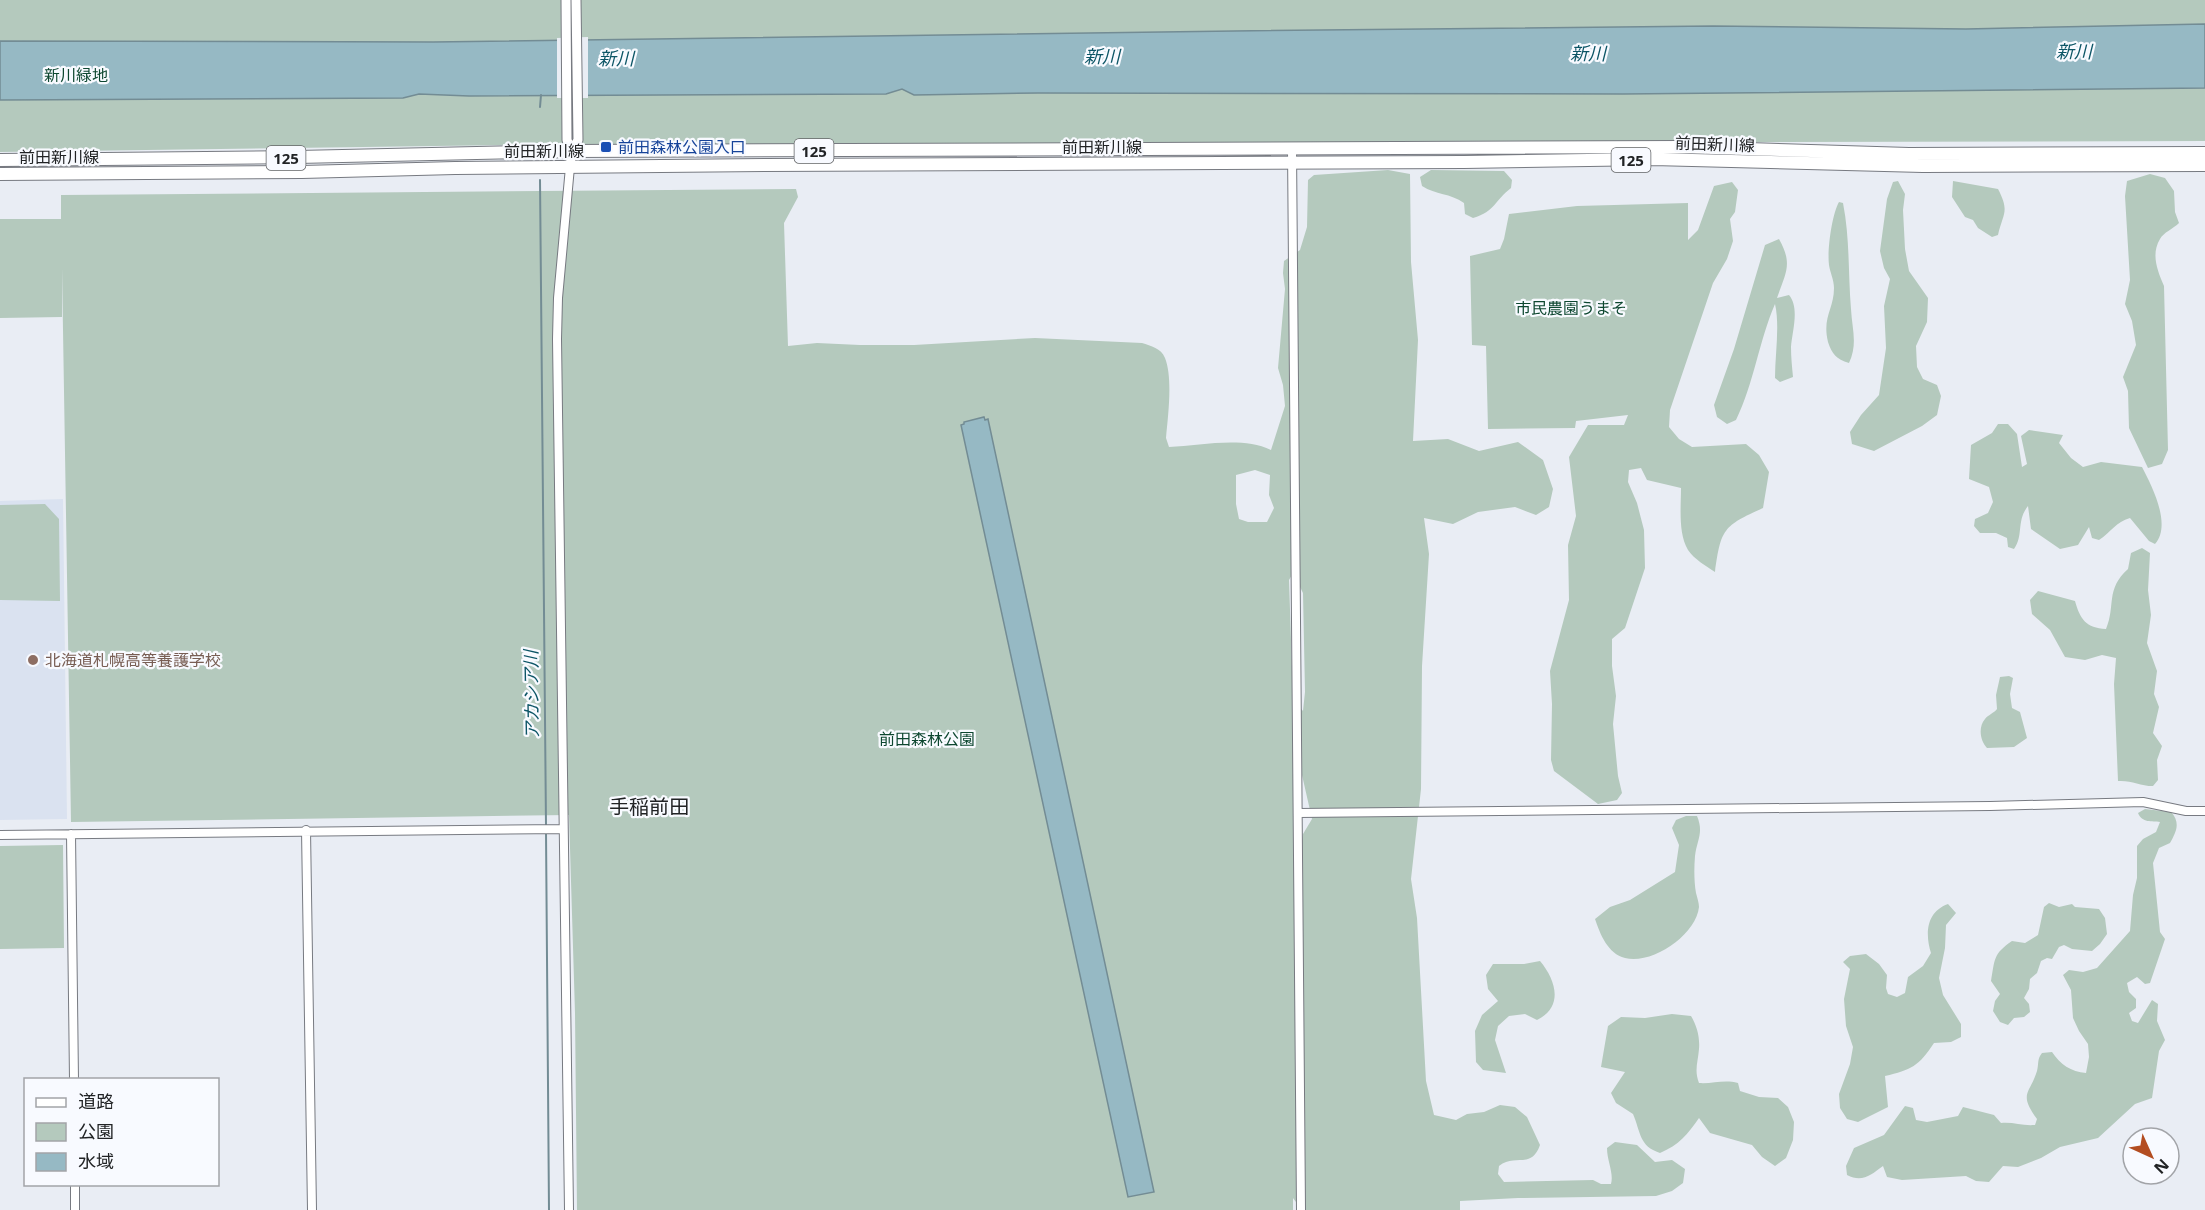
<svg xmlns="http://www.w3.org/2000/svg" width="2205" height="1210" font-family="'Open Sans','Noto Sans JP',sans-serif">
  <style>
    .built { fill: #dae2f0 }
    .green { fill: #b4c9bd; fill-rule: evenodd }
    .water { fill: #96b9c4; stroke: #738c94; stroke-width: 1.5 }
    .pier { fill: #e9edf4 }
    .lines { fill: none; stroke-linecap: round; stroke-linejoin: round }
    .stream { stroke: #738c94; stroke-width: 2 }
    .minor-casing { stroke: #777a81; stroke-width: 10 }
    .tertiary-casing { stroke: #777a81; stroke-width: 11 }
    .primary-casing { stroke: #777a81; stroke-width: 14 }
    .minor { stroke: #fff; stroke-width: 8 }
    .tertiary { stroke: #fff; stroke-width: 9 }
    .primary { stroke: #fff; stroke-width: 12 }
    .transit-dot { fill: #1a4fb4; stroke: #f8faff; stroke-width: 2 }
    .education-dot { fill: #8d6e63; stroke: #f8faff; stroke-width: 2 }
    .labels { text-anchor: middle; dominant-baseline: central; stroke-width: 4.5; stroke-linejoin: round; paint-order: stroke }
    .shield { fill: #f8faff; stroke: #626466; stroke-width: 1.5 }
    .shield-label { font-size: 15px; font-weight: bold; fill: #212325 }
    .park-label { font-size: 16px; fill: #0d4730; stroke: #f8faff }
    .street-label { font-size: 16px; fill: #212325; stroke: #f8faff }
    .transit-label { font-size: 16px; fill: #164399; stroke: #f8faff; text-anchor: start }
    .education-label { font-size: 16px; fill: #785e54; stroke: #f8faff; text-anchor: start }
    .water-label { font-size: 18px; font-style: italic; fill: #0c5566; stroke: #f8faff }
    .quarter-label { font-size: 20px; fill: #212325; stroke: #f8faff }
  </style>
  <rect width="100%" height="100%" fill="#e9edf4"/>
  <path class="built" d="M63,499L67,819L0,820V501Z"/>
  <path class="green" d="M0,0H2205V141L508,145L0,152Z
    M1388,170L1410,174L1411,262L1418,340L1413,441L1448,439L1479,451L1518,442L1543,460L1553,489L1549,507L1536,515L1515,507L1478,512L1453,524L1424,518L1429,554L1422,666L1421,789L1411,879L1417,918L1426,1081L1434,1115L1456,1120L1467,1114L1484,1112L1500,1105L1515,1107L1527,1117L1540,1145C1531,1170 1515,1153 1499,1166L1498,1174L1504,1182L1593,1180L1601,1184H1611C1614,1173 1607,1161 1607,1148L1615,1142L1637,1145L1655,1162L1672,1160L1685,1169L1683,1183L1672,1191L1656,1196L1518,1198L1460,1201V1210H1302L1293,1198V1210H577L575,1013L569,815L71,822L62,268V317L0,318V219H61V195L796,189L798,197L784,223L788,346L817,343L860,345H914L1035,338L1142,343C1151,346 1161,348 1165,358C1173,378 1168,416 1166,438L1169,447C1201,446 1241,436 1271,450L1285,406L1283,385L1278,368L1285,289L1283,273L1284,261L1300,250L1307,227L1308,180L1314,175ZM1255,470L1270,475L1269,495L1274,508L1267,522H1248L1239,519L1236,504V475ZM1293,573L1303,593L1305,692L1303,711L1293,699L1289,580ZM1302,775L1312,819L1303,834L1301,848L1296,780Z
    M1431,170L1504,171L1512,180L1511,188C1494,201 1496,211 1473,218L1465,214L1464,203C1450,193 1436,195 1422,186L1420,177Z
    M2150,174L2165,178L2174,191L2175,212L2179,223C2174,228 2163,233 2160,239C2151,254 2157,270 2164,286L2168,450L2162,464L2148,468L2129,428L2128,391L2123,377L2136,345L2132,321L2125,304L2130,280L2125,196L2127,181Z
    M1898,181L1905,194L1903,210L1905,249L1909,271L1928,298L1927,322L1916,346L1917,367L1923,379L1937,385L1941,396L1937,415L1922,426L1874,451L1852,444L1850,432L1861,415L1879,395L1886,348L1884,306L1890,279L1884,268L1880,251L1887,199L1893,182Z
    M1953,181L1998,189C2010,212 2003,213 1998,235L1992,237L1978,228L1973,220L1965,217L1952,197Z
    M1732,182L1738,190L1735,212L1730,219L1733,241L1727,259L1713,283L1670,410L1669,427L1679,439L1692,447L1746,444L1759,455L1769,472L1763,508C1723,526 1721,529 1715,572C1706,566 1694,559 1688,550C1678,533 1681,507 1681,488L1647,480L1641,468L1629,470L1628,482L1637,503L1644,530L1645,568L1625,628L1612,639V666L1616,696L1613,724L1618,776L1622,793L1617,800L1598,804L1554,771L1551,760L1552,704L1550,671L1569,600L1568,545L1576,516L1569,457L1588,425H1624L1628,415L1576,421L1575,428L1488,429L1486,346L1472,345L1470,256L1500,249L1504,239L1509,214L1577,206L1688,203V240L1698,230L1714,186Z
    M1839,202L1843,203C1850,238 1848,274 1851,309C1852,329 1858,344 1849,363C1836,359 1832,354 1828,342C1822,317 1834,309 1834,288C1834,280 1830,272 1829,265C1827,250 1832,214 1839,202Z
    M1779,239C1793,264 1786,272 1777,298L1789,295C1800,308 1792,332 1791,347C1791,357 1792,367 1793,377L1780,382L1775,378C1775,354 1780,326 1775,304C1759,341 1754,383 1736,420L1727,424L1717,417L1714,405L1734,349L1765,245Z
    M1998,424H2008L2017,434L2022,467L2027,464L2021,436L2029,430L2063,435L2059,443L2071,458L2083,467L2101,462L2142,467C2152,486 2172,525 2155,544L2149,541L2130,518C2116,522 2111,532 2099,540L2092,538L2089,527L2078,545L2060,549L2031,529L2028,506C2016,521 2024,535 2014,549L2008,547L2007,538L1996,533H1980L1974,526L1975,519L1988,513L1993,502L1989,487L1969,479L1971,445L1992,433Z
    M45,504L59,519L60,601L0,600V505Z
    M2142,548L2150,553L2148,590L2151,615L2147,643L2157,671L2154,694L2159,707L2153,733L2162,746L2157,760L2158,780L2153,786C2140,786 2131,780 2118,781L2114,684L2116,658L2102,655L2085,660L2065,657L2050,630L2032,614L2030,600L2038,591L2075,601C2080,619 2086,628 2106,629C2116,605 2105,590 2128,569L2131,553Z
    M2009,676L2013,678L2010,694L2012,708L2020,712L2027,738L2014,747L1987,748C1980,741 1978,727 1985,719C1988,715 1994,713 1997,709L1996,695L2000,677Z
    M2145,809L2171,812C2181,823 2176,832 2170,843L2159,848L2153,863L2160,932L2165,939L2150,983L2145,984L2137,977L2127,983L2129,992L2136,999V1008L2129,1013L2132,1021L2138,1023L2152,1000L2158,1004L2157,1021L2165,1040L2159,1051L2152,1098L2135,1104L2098,1138L2060,1147L2041,1158L2018,1167L2003,1166L1989,1182L1976,1181L1966,1176L1902,1180L1887,1177L1883,1166C1871,1175 1862,1183 1847,1175L1846,1166L1854,1148L1884,1135L1905,1106L1913,1108L1916,1120L1927,1122L1958,1116L1963,1107L1994,1115L2001,1123C2014,1122 2022,1126 2035,1125L2037,1119C2018,1093 2030,1094 2037,1071C2039,1063 2037,1059 2042,1053L2052,1052C2060,1064 2071,1072 2086,1073L2089,1057L2088,1044L2079,1031L2073,1018L2071,990L2063,975L2069,970L2083,972L2097,968L2130,931L2133,895L2137,878V846L2143,839L2156,832L2160,822C2152,821 2142,823 2138,813Z
    M1686,816H1697C1704,833 1697,839 1695,856C1694,868 1694,882 1696,893C1697,897 1699,903 1699,907C1696,935 1652,965 1625,958C1608,954 1600,934 1595,919L1610,907L1630,900L1675,872L1679,845L1672,828L1676,820Z
    M63,845L64,948L0,949V846Z
    M2049,903L2059,907L2072,904L2075,907L2099,909L2105,918L2107,934L2100,944L2092,951L2072,949L2064,945L2059,947L2052,959L2047,958L2041,961L2037,973L2030,979L2029,989L2024,998L2029,1004L2030,1012L2024,1017L2014,1018L2008,1025L2000,1022L1993,1011L1995,1001L2000,994L1991,981C1995,959 1993,954 2012,941L2025,943L2038,935L2044,907Z
    M1948,904L1956,913L1946,925L1945,948L1939,978L1943,995L1961,1024V1037L1951,1042L1934,1043C1919,1066 1911,1070 1885,1076L1888,1107L1858,1122L1847,1119L1840,1108L1839,1094L1850,1064L1853,1047L1846,1026L1844,999L1850,969L1843,962L1850,956L1866,954L1879,964L1887,975L1886,988L1888,994L1897,997L1905,993L1908,977L1923,966L1931,953C1925,934 1926,912 1948,904Z
    M1540,961C1556,980 1564,1007 1537,1020L1525,1014L1509,1016L1498,1026L1495,1040L1506,1073L1483,1070L1476,1062L1475,1031L1482,1015L1498,1001L1488,989L1486,975L1493,964H1524Z
    M1672,1014L1691,1016C1697,1026 1700,1037 1699,1049C1698,1062 1694,1070 1699,1083C1713,1084 1724,1079 1738,1083L1740,1091L1759,1097L1778,1098L1788,1107L1794,1122L1793,1140L1786,1158L1775,1166L1762,1157L1752,1145L1710,1133L1699,1118C1688,1134 1679,1145 1660,1153C1639,1146 1641,1133 1633,1114L1616,1103L1611,1093L1625,1072L1601,1067L1608,1026L1621,1017L1645,1018Z"/>
  <path class="water" d="M2205,24V88L1623,94L1038,93L914,95L902,89L886,94L469,96L419,94L403,98L0,100V41L433,42L1234,31L1713,26L1966,29Z
    M984,417L985,420L988,419L1154,1192L1128,1197L961,425L964,424V422Z"/>
  <path class="pier" d="M588,37V98H557V38Z"/>
  <g class="lines">
    <path class="stream" d="M540,107L541,95
      M540,180L546,826
      M546,832L549,1210"/>
    <defs>
      <path id="minor" d="M1292,149L1301,1210
        M1298,813L1990,806L2143,802L2186,811H2205
        M306,830L312,1210
        M71,834L74,1080
        M0,835L563,829
        M75,1184V1210
        M569,1210L557,339L558,298L570,167"/>
      <path id="tertiary" d="M566,0L567,140L572,151
        M570,167L572,151L578,140L576,0"/>
      <path id="primary" d="M0,160L298,157L572,151L1683,147L1909,154L2205,153
        M0,174L302,172L455,168L765,165L1464,162L1653,159L1923,166L2205,165"/>
    </defs>
    <use href="#minor" class="minor-casing"/>
    <use href="#tertiary" class="tertiary-casing"/>
    <use href="#primary" class="primary-casing"/>
    <use href="#minor" class="minor"/>
    <use href="#tertiary" class="tertiary"/>
    <use href="#primary" class="primary"/>
  </g>
  <rect class="transit-dot" x="600" y="141" width="12" height="12" rx="3"/>
  <circle class="education-dot" cx="33" cy="660" r="6"/>
  <g class="labels">
    <g class="shield">
      <rect x="794.5" y="139" width="39" height="24" rx="4.5"/>
      <rect x="266.5" y="146" width="39" height="24" rx="4.5"/>
      <rect x="1611.5" y="148" width="39" height="24" rx="4.5"/>
    </g>
    <g class="shield-label">
      <text x="814" y="151">125</text>
      <text x="286" y="158">125</text>
      <text x="1631" y="160">125</text>
    </g>
    <g class="park-label">
      <text x="76" y="75">新川緑地</text>
      <text x="1571" y="308">市民農園うまそ</text>
      <text x="927" y="739">前田森林公園</text>
    </g>
    <g class="street-label">
      <text transform="translate(1715 144) rotate(2)">前田新川線</text>
      <text x="1102" y="147">前田新川線</text>
      <text x="544" y="151">前田新川線</text>
      <text x="59" y="157">前田新川線</text>
    </g>
    <g class="transit-label">
      <text x="618" y="147">前田森林公園入口</text>
    </g>
    <g class="education-label">
      <text x="45" y="660">北海道札幌高等養護学校</text>
    </g>
    <g class="water-label">
      <text x="2074" y="51">新川</text>
      <text x="1588" y="53">新川</text>
      <text x="1102" y="56">新川</text>
      <text x="616" y="58">新川</text>
      <text transform="translate(531 695) rotate(-91)">アカシア川</text>
    </g>
    <g class="quarter-label">
      <text x="649" y="806">手稲前田</text>
    </g>
  </g>
  <rect x="24" y="1078" width="195" height="108" fill="#f8faff" stroke="#a2a4a8" stroke-width="1.5"/>
  <rect x="36" y="1098" width="30" height="9" fill="#ffffff" stroke="#a2a4a8" stroke-width="1.5"/>
  <text x="78" y="1108" font-size="18" fill="#212325">道路</text>
  <rect x="36" y="1123" width="30" height="18" fill="#b4c9bd" stroke="#a2a4a8" stroke-width="1.5"/>
  <text x="78" y="1138" font-size="18" fill="#212325">公園</text>
  <rect x="36" y="1153" width="30" height="18" fill="#96b9c4" stroke="#a2a4a8" stroke-width="1.5"/>
  <text x="78" y="1168" font-size="18" fill="#212325">水域</text>
  <g transform="translate(2151 1156) rotate(135)"><circle r="28" fill="#f8faff" stroke="#a2a4a8" stroke-width="1.5"/>
  <path d="M0-4.5L10 22L0 15L-10 22Z" fill="#b34d21"/>
  <text y="-9" font-size="16" font-weight="bold" text-anchor="middle" fill="#212325">N</text>
  </g>
</svg>
